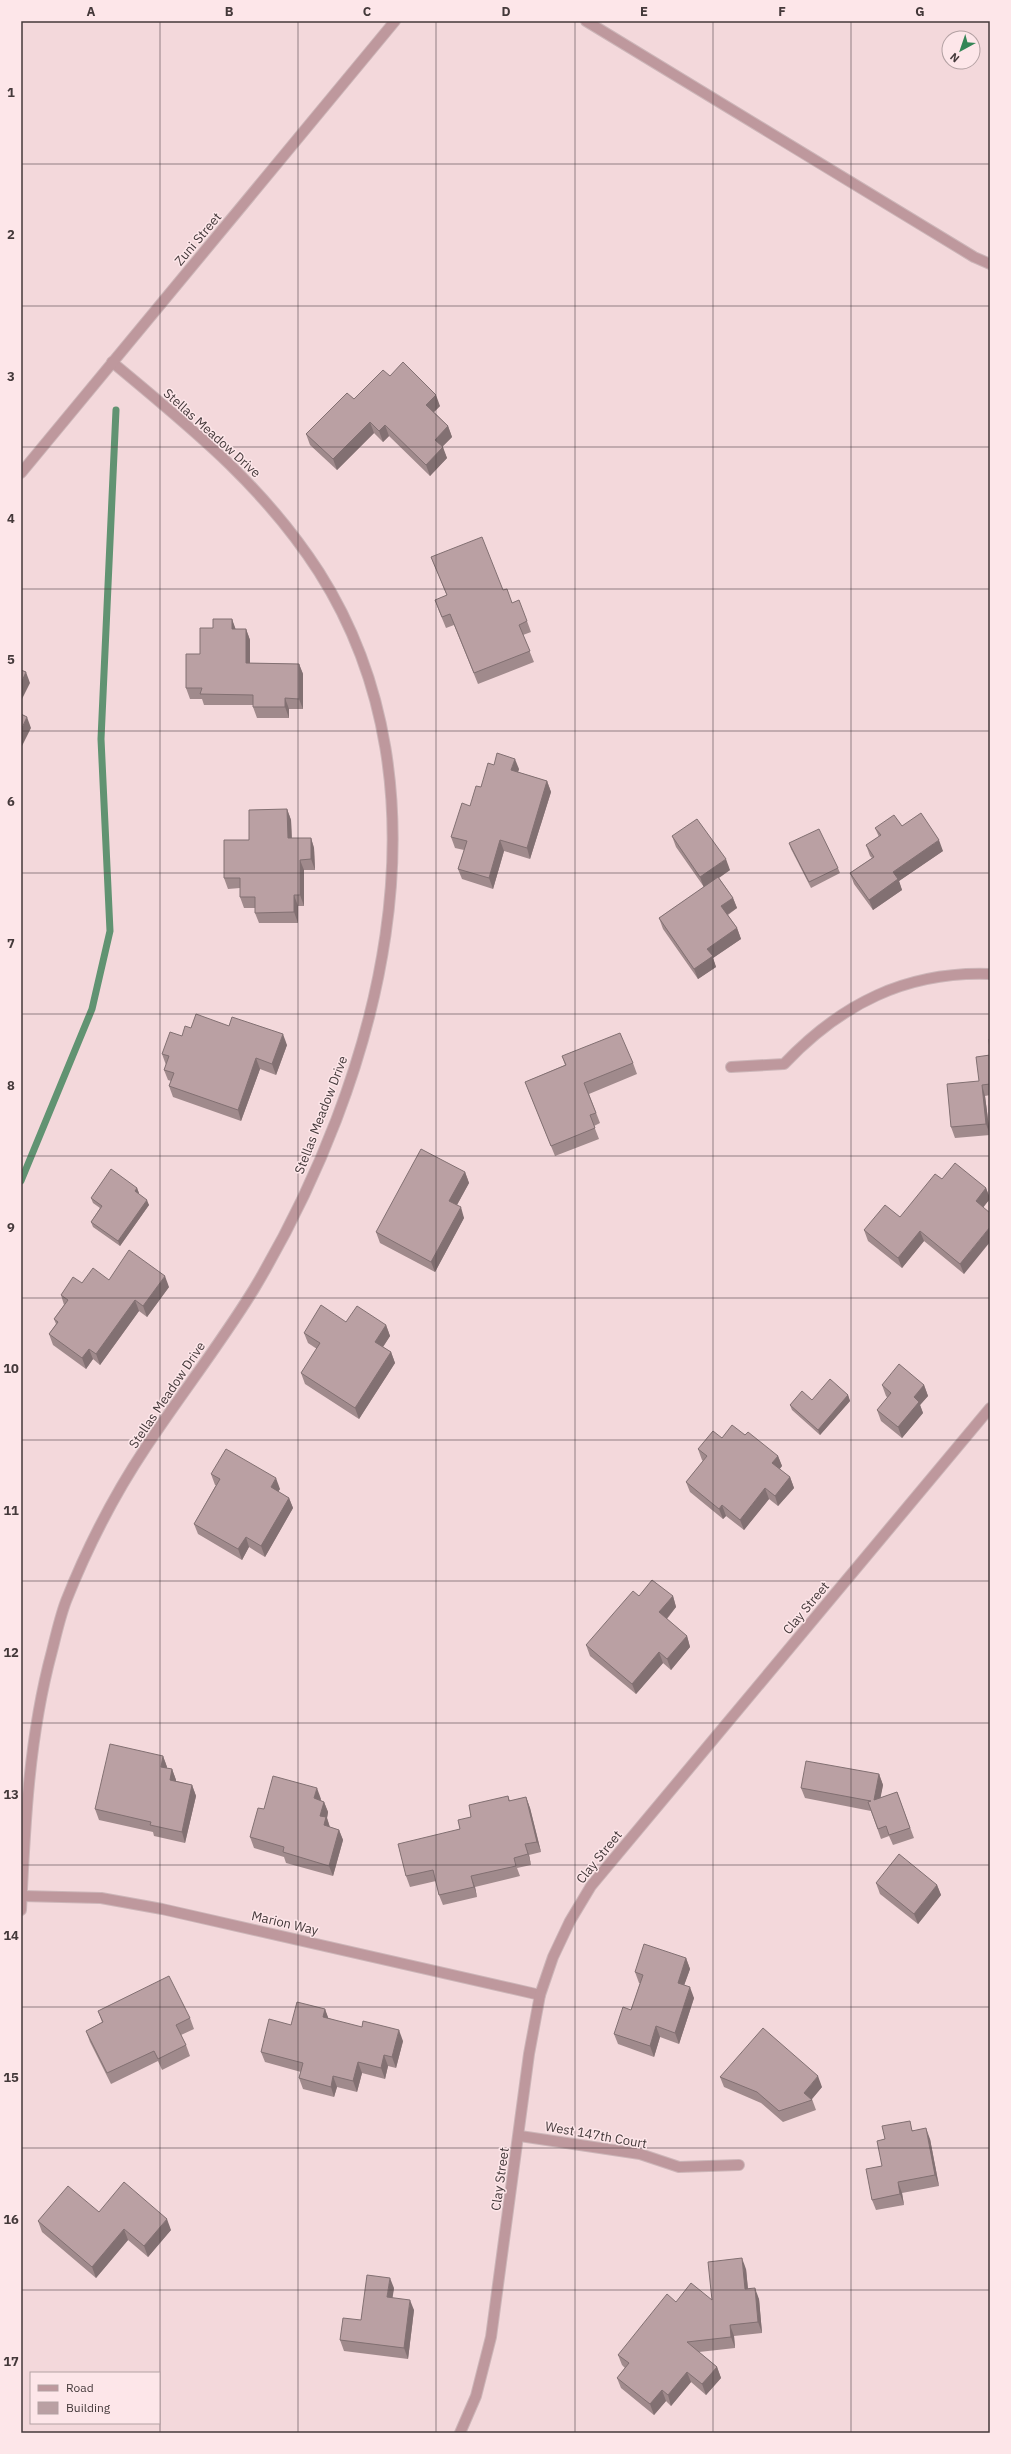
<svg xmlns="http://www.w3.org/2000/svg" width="1011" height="2454" viewBox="0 0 1011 2454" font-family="'IBM Plex Sans',sans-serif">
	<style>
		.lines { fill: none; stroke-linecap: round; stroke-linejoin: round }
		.stream { stroke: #619372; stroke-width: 7 }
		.service-casing { stroke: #ccb5b8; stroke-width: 12 }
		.minor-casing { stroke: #ccb5b8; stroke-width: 12 }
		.tertiary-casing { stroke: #ccb5b8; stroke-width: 12 }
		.service { stroke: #be989d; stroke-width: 10 }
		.minor { stroke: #be989d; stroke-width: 10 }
		.tertiary { stroke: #be989d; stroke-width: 10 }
		.wall { fill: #a08a8c }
		.shaded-wall { fill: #827072 }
		.building { fill: #baa0a3; stroke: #827072 }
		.grid { fill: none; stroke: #44393a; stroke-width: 1; stroke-opacity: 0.55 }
		.labels { text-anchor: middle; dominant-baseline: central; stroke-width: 3; stroke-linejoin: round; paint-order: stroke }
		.street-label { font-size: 13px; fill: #44393a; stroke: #fde6e9 }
		.neatline { fill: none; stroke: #44393a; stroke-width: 1.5 }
		.grid-label { font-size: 13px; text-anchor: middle; font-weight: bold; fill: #44393a }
	</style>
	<rect width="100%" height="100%" fill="#f3d8db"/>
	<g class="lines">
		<path class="stream" d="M21,1181L92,1009L110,931L101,739L116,410"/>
		<g class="service-casing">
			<path id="service" d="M586,21L974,257L990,264"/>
		</g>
		<g class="minor-casing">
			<g id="minor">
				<path d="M731,1067L784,1064C841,1004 906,971 990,974"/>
				<path d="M22,1896L101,1898L162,1909L540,1995"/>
				<path d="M21,1910C25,1823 29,1736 52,1651C56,1635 60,1617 66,1601C87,1548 114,1495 146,1447C181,1394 221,1343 254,1289C378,1081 459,792 319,572C263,485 190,427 112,362"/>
				<path d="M520,2136L640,2154L679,2167L739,2165"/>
				<path d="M460,2433L476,2396L491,2337L529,2054L540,1995L553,1957L570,1921L591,1886L990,1408"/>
			</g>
		</g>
		<g class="tertiary-casing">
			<path id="tertiary" d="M21,473L395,21"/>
		</g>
		<use href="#service" class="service"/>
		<use href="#minor" class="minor"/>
		<use href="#tertiary" class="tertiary"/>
	</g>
	<g class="wall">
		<path d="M390,376L440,406L434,412L448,426L452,437L442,447L447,458L430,476L389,436L383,442L374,433L337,470L310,445L306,434L354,399Z"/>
		<path d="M431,557L503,590L512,603L527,621L531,632L523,635L534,662L478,684L454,625L446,628L439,611L435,600L447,596Z"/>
		<path d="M232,619L235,629H246L250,640V663L299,664L303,674V709H289V718H257L253,707V705H204L202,699H190L186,688L200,654L213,628Z"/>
		<path d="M494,765L519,769L518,772L547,781L551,792L530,859L504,851L493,889L462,879L458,869L464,850L455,848L451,837L470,806L481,787Z"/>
		<path d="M287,809L291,820L292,838H311L314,848L315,870H304V906H298V923H259L255,913V908H244L240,897V888L228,889L224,878L249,840Z"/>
		<path d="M902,826L943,851L899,881L902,890L873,910L854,884L850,873L872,858L870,856L866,845L879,837L875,828Z"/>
		<path d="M672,836L730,870L719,878L733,898L737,908L728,915L737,928L741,939L713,958L716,967L698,979L663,929L659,918L704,887L676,847Z"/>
		<path d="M789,843L838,868L840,873L811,888L791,849Z"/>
		<path d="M229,1026L287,1045L276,1075L260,1069L241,1121L173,1097L169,1086L171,1081L168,1080L164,1070L166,1065L162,1054L182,1036Z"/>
		<path d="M990,1055V1095L985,1096L990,1135L955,1138L951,1127L979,1081Z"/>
		<path d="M562,1056L633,1063L637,1074L589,1094L600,1123L594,1126L599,1139L555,1156L525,1082L565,1065Z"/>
		<path d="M465,1172L469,1183L457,1205L464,1218L435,1272L380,1243L376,1232Z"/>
		<path d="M942,1179L986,1188L990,1198L983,1208L964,1274L924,1241L902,1268L868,1241L864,1230L900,1217Z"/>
		<path d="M137,1188L139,1194L149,1205L120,1246L93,1227L91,1222L100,1208L93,1203L91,1198Z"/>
		<path d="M109,1280L169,1287L147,1317L139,1311L100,1365L93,1359L86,1369L53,1345L49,1334L56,1324L54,1319L64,1305L61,1295L82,1283Z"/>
		<path d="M346,1322L386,1325L390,1336L383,1347L391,1352L395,1363L359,1419L305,1384L301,1373L317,1349L308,1343L304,1333Z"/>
		<path d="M882,1385H924L928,1396L920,1405L923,1413L902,1438L881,1421L877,1410L888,1398L886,1396Z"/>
		<path d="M848,1395L850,1401L820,1435L792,1410L790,1405L812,1400Z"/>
		<path d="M745,1435L778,1456L782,1466L779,1469L790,1477L794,1488L778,1506L769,1499L744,1530L726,1516L723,1519L690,1492L686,1482L703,1461L702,1460L698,1449L722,1438Z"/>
		<path d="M211,1474L280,1489L278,1492L289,1498L293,1508L265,1557L249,1547L242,1560L198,1534L194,1524L216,1485H215Z"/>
		<path d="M639,1596H673L676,1607L667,1619L687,1636L690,1647L671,1670L663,1663L636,1694L590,1656L586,1645Z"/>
		<path d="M163,1756L167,1767L166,1768L172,1769L176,1780V1781L192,1785L196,1796L185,1843L154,1836L153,1832L99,1820L95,1809Z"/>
		<path d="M879,1774L883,1785L880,1798L897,1792L914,1838L893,1845L889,1836L881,1839L871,1811L805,1798L801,1788Z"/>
		<path d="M508,1796L510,1801L526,1797L530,1808L541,1852L529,1855L531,1865L517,1868L520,1876L475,1887L477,1897L443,1905L439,1895L436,1881L410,1887L406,1876L460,1829L471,1817Z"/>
		<path d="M321,1799L320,1800L324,1802L328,1812L327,1818L330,1827L339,1830L343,1840L333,1876L286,1863L284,1857L254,1848L250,1837L264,1809Z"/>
		<path d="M876,1883L937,1885L941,1895L918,1924L880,1894Z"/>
		<path d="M686,1958L690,1969L684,1985L694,1998L679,2044L660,2037L654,2057L618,2044L614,2034L631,2010L640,1983H639L635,1972Z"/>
		<path d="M325,2009L328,2018L403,2041L396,2068L388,2066L385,2079L362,2073L357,2092L337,2087L334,2097L303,2089L299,2078L301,2072L265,2062L261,2052L291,2025Z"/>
		<path d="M98,2011L190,2018L194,2029L181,2035L186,2045L190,2056L162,2070L158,2061L111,2084L90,2042L86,2031L102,2022Z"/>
		<path d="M720,2077L822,2087L812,2099L816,2110L783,2122L761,2103L724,2087Z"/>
		<path d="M913,2130L930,2139L939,2186L902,2193L904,2205L876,2210L872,2200L882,2166L885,2139Z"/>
		<path d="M99,2212L171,2230L148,2257L128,2240L96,2278L42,2232L38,2221Z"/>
		<path d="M746,2269L748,2289L759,2299L762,2333L734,2336L735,2348L699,2352L717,2367L721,2378L706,2395L691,2382L671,2406L666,2401L654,2415L621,2388L617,2378L625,2368L622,2365L618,2355L676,2302L712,2300Z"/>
		<path d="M394,2288L392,2298L414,2310L408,2359L344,2351L340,2340L361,2320Z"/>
	</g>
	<g class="shaded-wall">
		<path d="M436,395L440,406L430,416L426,405Z"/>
		<path d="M370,422L374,433L337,470L333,459Z"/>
		<path d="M385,425L389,436L383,442L379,431Z"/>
		<path d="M448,426L452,437L439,450L435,440Z"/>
		<path d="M443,447L447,458L430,476L426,465Z"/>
		<path d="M232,619L236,630L232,629Z"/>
		<path d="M246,629L250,640V674L246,663Z"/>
		<path d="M299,664L303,674V709L299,699Z"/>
		<path d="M26,672L30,683L21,701V683Z"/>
		<path d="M285,698L289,709V718L285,707Z"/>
		<path d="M27,717L31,728L21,748V730Z"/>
		<path d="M515,759L519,769L515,781L511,770Z"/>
		<path d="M547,781L551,792L530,859L527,848Z"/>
		<path d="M287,809L291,820L292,849L288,838Z"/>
		<path d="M311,838L314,848L315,870L311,859Z"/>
		<path d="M500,840L504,851L493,889L489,878Z"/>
		<path d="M939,840L943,851L899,881L902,890L873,910L869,900L893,872Z"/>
		<path d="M726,859L730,870L704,888L700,877Z"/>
		<path d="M300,860L304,870V906L300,895Z"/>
		<path d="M294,895L298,906V923L294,912Z"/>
		<path d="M733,898L737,908L725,916L721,906Z"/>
		<path d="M737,928L741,939L713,958L716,967L698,979L694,969L707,949Z"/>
		<path d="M283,1034L287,1045L276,1075L272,1064Z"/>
		<path d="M256,1058L260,1069L241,1121L238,1110Z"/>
		<path d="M982,1085L985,1096L990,1135L986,1124Z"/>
		<path d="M465,1172L469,1183L453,1212L449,1201Z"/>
		<path d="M137,1188L139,1193L137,1196L135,1191Z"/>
		<path d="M986,1188L990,1199L979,1212L976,1201Z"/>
		<path d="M147,1200L149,1205L120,1246L118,1241Z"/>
		<path d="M461,1207L464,1218L435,1272L431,1262Z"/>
		<path d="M990,1227V1242L964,1274L960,1264Z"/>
		<path d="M920,1231L924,1241L902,1268L898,1258Z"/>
		<path d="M165,1276L169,1287L147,1317L143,1306Z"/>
		<path d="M135,1300L139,1311L100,1365L96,1354Z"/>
		<path d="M386,1325L390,1336L379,1353L375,1342Z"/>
		<path d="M89,1349L93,1359L86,1369L82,1358Z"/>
		<path d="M391,1352L395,1363L359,1419L355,1408Z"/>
		<path d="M924,1385L928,1396L920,1405L923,1413L902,1438L898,1427L914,1397Z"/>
		<path d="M848,1395L850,1401L820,1435L818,1430Z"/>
		<path d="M778,1456L782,1466L776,1474L772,1463Z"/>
		<path d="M790,1477L794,1488L778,1506L775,1496Z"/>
		<path d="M276,1478L280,1489L274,1498L271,1487Z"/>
		<path d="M765,1488L769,1499L744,1530L740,1520Z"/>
		<path d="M289,1498L293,1508L265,1557L261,1546Z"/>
		<path d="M722,1505L726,1516L723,1519L719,1509Z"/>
		<path d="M246,1537L249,1547L242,1560L238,1549Z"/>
		<path d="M673,1596L676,1607L663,1623L659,1612Z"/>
		<path d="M687,1636L690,1647L671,1670L667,1659Z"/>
		<path d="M659,1652L663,1663L636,1694L632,1684Z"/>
		<path d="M163,1756L167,1767L164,1777L161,1767Z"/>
		<path d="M172,1769L176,1780L174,1791L170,1780Z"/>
		<path d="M879,1774L883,1785L878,1811L874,1800Z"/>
		<path d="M192,1785L196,1796L185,1843L182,1832Z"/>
		<path d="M317,1788L321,1799L318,1809L314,1798Z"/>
		<path d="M526,1797L530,1808L541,1852L537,1842Z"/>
		<path d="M324,1802L328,1812L327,1818L330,1828L328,1836L320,1816Z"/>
		<path d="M339,1830L343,1840L333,1876L329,1866Z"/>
		<path d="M525,1844L529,1855L531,1865L528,1854Z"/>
		<path d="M471,1876L475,1887L477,1897L474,1887Z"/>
		<path d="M937,1885L941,1895L918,1924L914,1914Z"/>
		<path d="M686,1958L690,1969L681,1994L678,1983Z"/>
		<path d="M690,1987L694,1998L679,2044L675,2033Z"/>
		<path d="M325,2009L329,2020L323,2017Z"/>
		<path d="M656,2026L660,2037L654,2057L650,2046Z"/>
		<path d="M399,2030L403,2041L396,2068L392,2057Z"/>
		<path d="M384,2055L388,2066L385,2079L381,2068Z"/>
		<path d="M358,2062L362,2073L357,2092L353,2081Z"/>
		<path d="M333,2076L337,2087L334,2097L331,2087Z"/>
		<path d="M818,2076L822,2087L811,2100L804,2093Z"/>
		<path d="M926,2128L930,2139L939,2186L935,2175Z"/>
		<path d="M898,2182L902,2193L904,2205L900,2194Z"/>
		<path d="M167,2219L171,2230L148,2257L144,2246Z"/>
		<path d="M124,2229L128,2240L96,2278L92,2267Z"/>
		<path d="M742,2258L746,2269L749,2300L745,2289Z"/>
		<path d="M390,2278L394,2288L391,2308L387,2297Z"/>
		<path d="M755,2288L759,2299L762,2333L758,2322Z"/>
		<path d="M410,2300L414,2310L408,2359L404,2348Z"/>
		<path d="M730,2325L734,2336L735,2348L731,2337Z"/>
		<path d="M717,2367L721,2378L706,2395L702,2384Z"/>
		<path d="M687,2372L691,2382L671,2406L668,2395Z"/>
		<path d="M662,2390L666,2401L654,2415L650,2404Z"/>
	</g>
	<g class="building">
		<path d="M403,362L436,395L426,405L448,426L435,440L443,447L426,465L385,425L379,431L370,422L333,459L306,434L347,393L354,399L383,370L390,376Z"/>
		<path d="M482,537L503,590L507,589L512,603L519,600L527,621L519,625L530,651L474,673L450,614L442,617L435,600L447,595L431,557Z"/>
		<path d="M213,619H232V629H246V663L299,664V699L285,698V707H253V695L200,694L202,688H186V654H200V628H213Z"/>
		<path d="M21,670L26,672L21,683Z"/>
		<path d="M21,714L27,717L21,730Z"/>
		<path d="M497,753L515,759L511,770L547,781L527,848L500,840L489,878L458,869L467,841L451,837L462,803L470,806L476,786L481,787L488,763L494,765Z"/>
		<path d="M287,809L288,838H311V859L300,860V895H294V912L255,913V897H240V878H224V840H249V810Z"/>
		<path d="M921,813L939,840L893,872L898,879L869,900L850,873L874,857L866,845L881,835L875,828L894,815L902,826Z"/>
		<path d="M697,819L726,859L700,877L672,836Z"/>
		<path d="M819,829L838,868L809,882L789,843Z"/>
		<path d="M718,877L733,898L721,906L737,928L707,949L713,956L694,969L659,918Z"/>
		<path d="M196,1014L229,1026L232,1017L283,1034L272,1064L256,1058L238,1110L169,1086L174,1073L164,1070L169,1056L162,1054L170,1032L182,1036L185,1026L191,1028Z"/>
		<path d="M620,1033L633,1063L584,1083L596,1113L590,1115L595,1128L551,1146L525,1082L566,1065L562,1056Z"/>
		<path d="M989,1039H990V1052Z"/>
		<path d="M990,1055V1084L982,1085L986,1124L951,1127L947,1084L979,1081L976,1057Z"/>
		<path d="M421,1149L465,1172L449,1201L461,1207L431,1262L376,1232Z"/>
		<path d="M955,1163L986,1188L976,1201L990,1213V1227L960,1264L920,1231L898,1258L864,1230L885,1205L900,1217L935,1174L942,1179Z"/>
		<path d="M111,1169L137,1188L135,1191L147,1200L118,1241L91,1222L102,1206L91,1198Z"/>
		<path d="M129,1250L165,1276L143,1306L135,1300L96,1354L89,1349L82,1358L49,1334L58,1322L54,1319L68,1300L61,1295L73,1277L82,1283L93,1268L109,1280Z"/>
		<path d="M321,1305L346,1322L357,1306L386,1325L375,1342L391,1352L355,1408L301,1373L320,1343L304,1333Z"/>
		<path d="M899,1364L924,1385L914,1397L919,1402L898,1427L877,1410L891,1393L882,1385Z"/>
		<path d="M830,1379L848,1395L818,1430L790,1405L802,1391L812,1400Z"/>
		<path d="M732,1425L745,1435L748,1432L778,1456L772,1463L790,1477L775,1496L765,1488L740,1520L722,1505L719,1509L686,1482L707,1456L698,1449L713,1431L722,1438Z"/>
		<path d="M226,1449L276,1478L271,1487L289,1498L261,1546L246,1537L238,1549L194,1524L220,1479L211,1474Z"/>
		<path d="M652,1580L673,1596L659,1612L687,1636L667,1659L659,1652L632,1684L586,1645L633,1591L639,1596Z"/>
		<path d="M110,1744L163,1756L161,1767L172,1769L170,1780L192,1785L182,1832L150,1825L151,1822L95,1809Z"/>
		<path d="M806,1761L879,1774L874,1800L897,1792L910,1828L889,1835L886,1826L878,1829L868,1802L871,1801L801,1788Z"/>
		<path d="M273,1776L317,1788L314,1798L324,1802L320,1816L326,1817L324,1825L339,1830L329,1866L283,1852L284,1847L250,1837L258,1808L264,1809Z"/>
		<path d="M508,1796L509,1801L526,1797L537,1842L525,1844L528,1854L514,1858L516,1866L471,1876L474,1887L439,1895L433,1870L406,1876L398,1844L460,1829L458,1820L471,1817L469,1805Z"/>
		<path d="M899,1854L937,1885L914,1914L876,1883Z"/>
		<path d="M644,1944L686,1958L678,1983L690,1987L675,2033L656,2026L650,2046L614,2034L623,2007L631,2010L643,1975L635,1972Z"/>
		<path d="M169,1976L190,2018L176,2025L186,2045L158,2059L154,2051L107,2073L86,2031L103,2022L98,2011Z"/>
		<path d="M297,2002L325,2009L323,2017L362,2027L363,2021L399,2030L392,2057L384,2055L381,2068L358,2062L353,2081L333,2076L331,2087L299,2078L303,2063L261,2052L269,2019L291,2025Z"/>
		<path d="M763,2028L818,2076L804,2093L812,2100L779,2111L757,2092L720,2077Z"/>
		<path d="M910,2121L912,2131L926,2128L935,2175L898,2182L900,2194L872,2200L866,2169L882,2166L877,2141L885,2139L882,2126Z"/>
		<path d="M124,2182L167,2219L144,2246L124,2229L92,2267L38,2221L68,2186L99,2212Z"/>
		<path d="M742,2258L745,2289L755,2288L758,2322L730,2325L731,2337L687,2342L717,2367L702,2384L687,2372L668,2395L662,2390L650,2404L617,2378L629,2363L618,2355L667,2294L676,2302L691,2283L712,2300L708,2262Z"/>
		<path d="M367,2275L390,2278L387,2297L410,2300L404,2348L340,2340L343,2318L361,2320Z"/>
	</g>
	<path class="grid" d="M160,21V2433M298,21V2433M436,21V2433M575,21V2433M713,21V2433M851,21V2433M21,164H990M21,306H990M21,447H990M21,589H990M21,731H990M21,873H990M21,1014H990M21,1156H990M21,1298H990M21,1440H990M21,1581H990M21,1723H990M21,1865H990M21,2007H990M21,2148H990M21,2290H990"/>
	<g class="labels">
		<g class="street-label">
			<text transform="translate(198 239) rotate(-50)">Zuni Street</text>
			<text transform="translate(212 433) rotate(42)">Stellas Meadow Drive</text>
			<text transform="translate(321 1115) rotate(-69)">Stellas Meadow Drive</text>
			<text transform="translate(167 1395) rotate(-56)">Stellas Meadow Drive</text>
			<text transform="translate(806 1608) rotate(-50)">Clay Street</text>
			<text transform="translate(599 1857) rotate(-51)">Clay Street</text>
			<text transform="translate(285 1923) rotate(13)">Marion Way</text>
			<text transform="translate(596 2135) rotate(10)">West 147th Court</text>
			<text transform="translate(500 2179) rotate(-82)">Clay Street</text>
		</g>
	</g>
	<rect width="1011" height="2454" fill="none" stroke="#fde6e9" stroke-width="44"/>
	<rect x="30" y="2372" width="130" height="52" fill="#fde6e9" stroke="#b3a1a3"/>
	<rect x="38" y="2385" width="20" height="6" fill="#be989d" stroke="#b3a1a3"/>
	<text x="66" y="2392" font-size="12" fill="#44393a">Road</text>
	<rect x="38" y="2402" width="20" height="12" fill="#baa0a3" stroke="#b3a1a3"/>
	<text x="66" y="2412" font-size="12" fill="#44393a">Building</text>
	<g transform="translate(961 50) rotate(220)"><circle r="19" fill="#fde6e9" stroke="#b3a1a3"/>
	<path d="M0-3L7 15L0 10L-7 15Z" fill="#348556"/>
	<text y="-6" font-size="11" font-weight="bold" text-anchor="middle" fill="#44393a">N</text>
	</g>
	<rect x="22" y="22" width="967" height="2410" class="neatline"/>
	<g class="grid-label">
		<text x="91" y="16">A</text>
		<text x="229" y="16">B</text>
		<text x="367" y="16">C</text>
		<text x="506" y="16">D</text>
		<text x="644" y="16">E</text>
		<text x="782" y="16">F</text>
		<text x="920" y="16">G</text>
		<text x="11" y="97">1</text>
		<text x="11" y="239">2</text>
		<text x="11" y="381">3</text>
		<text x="11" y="523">4</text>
		<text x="11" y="664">5</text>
		<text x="11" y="806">6</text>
		<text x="11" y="948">7</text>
		<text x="11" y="1090">8</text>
		<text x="11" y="1232">9</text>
		<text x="11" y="1373">10</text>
		<text x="11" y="1515">11</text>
		<text x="11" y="1657">12</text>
		<text x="11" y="1799">13</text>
		<text x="11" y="1940">14</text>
		<text x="11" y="2082">15</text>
		<text x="11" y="2224">16</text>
		<text x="11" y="2366">17</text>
	</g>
</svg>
